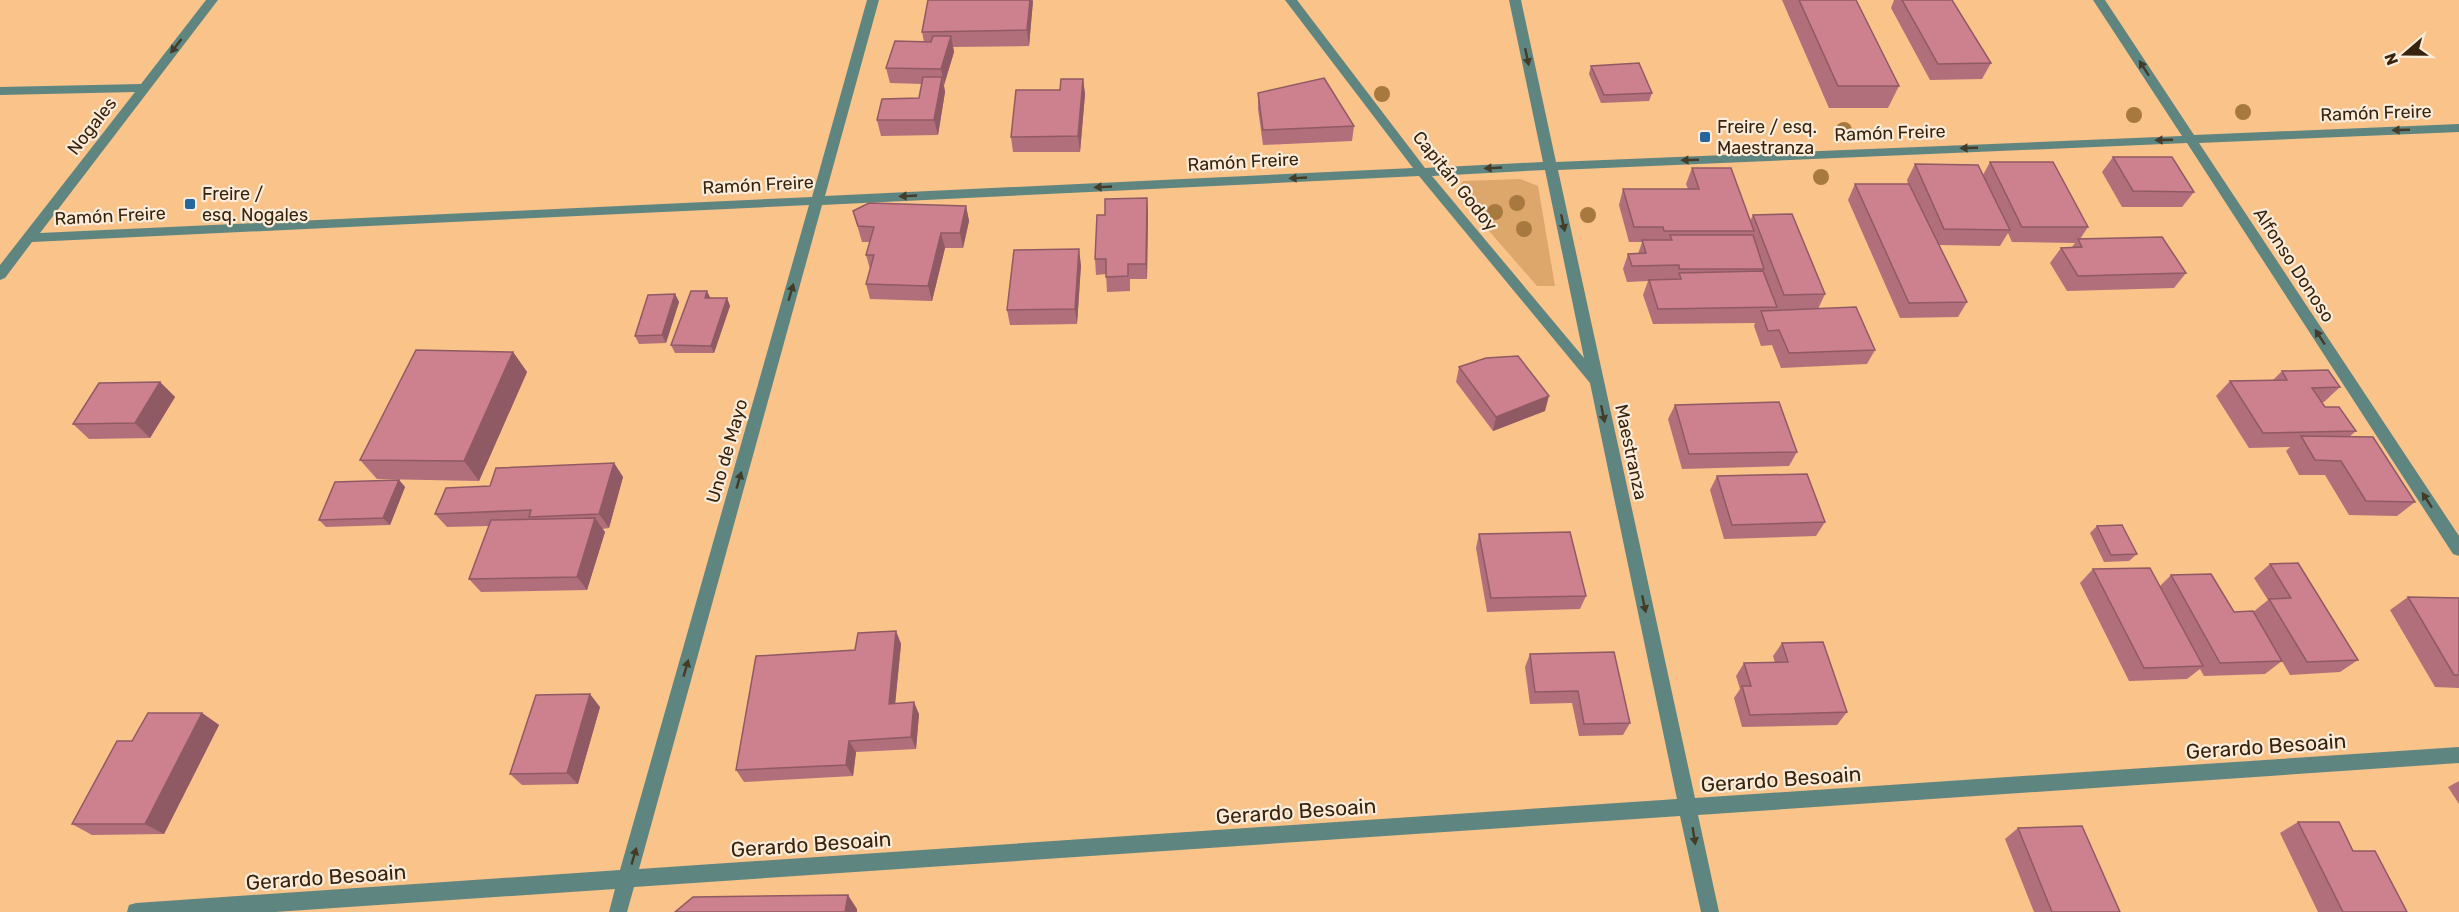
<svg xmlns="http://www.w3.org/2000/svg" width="2459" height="912" viewBox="0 0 2459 912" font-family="Rubik,sans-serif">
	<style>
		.green { fill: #dda66b }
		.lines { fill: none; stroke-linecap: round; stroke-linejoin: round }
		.minor { fill: #5f8580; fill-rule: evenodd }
		.tree { fill: #a8793f }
		.wall { fill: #b06f7b }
		.shaded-wall { fill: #905a64 }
		.building { fill: #cd818f; stroke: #905a64; stroke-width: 1.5 }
		.oneway { fill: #423c29 }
		.poi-dot { fill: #24659b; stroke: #fdecdb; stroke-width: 2 }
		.labels { text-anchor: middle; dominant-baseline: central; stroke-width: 4.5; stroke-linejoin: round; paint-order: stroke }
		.street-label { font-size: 18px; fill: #38240c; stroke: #fdecdb }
		.poi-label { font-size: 18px; fill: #38240c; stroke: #fdecdb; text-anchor: start }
		.near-street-label { font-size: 21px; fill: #38240c; stroke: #fdecdb }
	</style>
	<rect width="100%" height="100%" fill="#f9c38a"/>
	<path class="green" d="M1520,179L1538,186L1555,286H1537L1455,192L1463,181Z"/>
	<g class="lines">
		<path class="minor" d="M206,0H218L40,233L812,197L867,0H879L825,196L1413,168L1285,0H1297L1425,168L1543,162L1509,0H1521L1556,162L2182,136L2093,0H2105L2194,135L2459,124V132L2199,143L2459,536V556L2453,554L2187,143L1558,170L1695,798L2459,747V763L1698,815L1719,912H1701L1680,816L634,887L627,912H609L615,889L275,912H127L129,905L136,903L620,870L809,205L32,242L5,278L0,280V265L135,92L0,95V87L141,84ZM1545,170L1584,358L1432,176ZM1419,176L1590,383L1677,799L639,869L822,205Z"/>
	</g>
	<g class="tree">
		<circle cx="1382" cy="94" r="8"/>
		<circle cx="2243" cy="112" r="8"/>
		<circle cx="2134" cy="115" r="8"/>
		<circle cx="1844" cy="130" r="8"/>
		<circle cx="1821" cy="177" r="8"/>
		<circle cx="1517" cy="203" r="8"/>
		<circle cx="1495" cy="212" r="8"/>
		<circle cx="1588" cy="215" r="8"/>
		<circle cx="1524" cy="229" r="8"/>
	</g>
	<g class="wall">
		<path d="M928,0H1033L1029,46L953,47L954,52L944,85L945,92L938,135L881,136L877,120L919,98L922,84L890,83L886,68L924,42L922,32Z"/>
		<path d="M1782,0H1856L1899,86L1888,108H1829Z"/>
		<path d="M1894,0H1952L1991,63L1982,79L1930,80L1891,8Z"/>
		<path d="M1591,66L1652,93L1649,101L1601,103L1589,74Z"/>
		<path d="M1083,79L1085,94L1080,152H1013L1011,137L1060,90Z"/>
		<path d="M1258,93L1354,126L1352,141L1263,145L1258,109Z"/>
		<path d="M2113,157L2194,192L2182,207H2122L2102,172Z"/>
		<path d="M1990,162L2088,227L2080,239L2186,273L2174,288L2067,291L2050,263L2061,248L2072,247L2075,243L2012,242L2008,233L2000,246L1939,245L1967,302L1958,317L1900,318L1848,200L1855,184H1908L1907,180L1915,164L1983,175Z"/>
		<path d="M1692,168L1750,221L1753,215L1825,294L1818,309L1875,350L1867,364L1781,368L1772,345L1761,346L1754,326L1755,323L1653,324L1643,295L1648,281L1627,282L1623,269L1628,254H1638L1642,242H1629L1619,205L1623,189H1688L1686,184Z"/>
		<path d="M1147,198L1148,213L1147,279H1130V291L1107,292L1106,274L1096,275L1095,259L1105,215Z"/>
		<path d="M966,206L969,221L963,248H945L932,301L870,299L866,284L870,269L866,255L870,242H862L853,211Z"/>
		<path d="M1081,265L1077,324L1010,325L1007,310Z"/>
		<path d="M675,294L679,302L666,343L639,344L635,336Z"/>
		<path d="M710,298H727L730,306L714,353H675L671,345Z"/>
		<path d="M513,352L527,372L479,481L377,479L360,460Z"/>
		<path d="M1459,367L1545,411L1493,431L1456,382Z"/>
		<path d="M2282,371L2340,387L2324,402H2321L2325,407L2356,431L2349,437L2415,502L2397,516L2349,515L2325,475H2299L2286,451L2290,447L2249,448L2216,396L2230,381L2273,380Z"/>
		<path d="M160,382L175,397L150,438L89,439L73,424Z"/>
		<path d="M1675,405L1797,452L1789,466L1682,469L1668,419Z"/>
		<path d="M614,463L623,477L609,528L602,529L605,532L587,590L481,592L469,579L489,526L447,527L435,514L490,486Z"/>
		<path d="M1717,476L1825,522L1816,536L1724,539L1710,490Z"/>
		<path d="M399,480L405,487L390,525L326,527L319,520Z"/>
		<path d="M2097,526L2137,554L2129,561L2104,562L2090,533Z"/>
		<path d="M1479,534L1586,596L1580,609L1487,612L1476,548Z"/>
		<path d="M2270,564L2358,660L2340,672L2290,675L2270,640L2282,661L2265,674L2204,676L2200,669L2187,679L2129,681L2080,583L2093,569L2160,586L2171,575L2234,612H2253L2268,600L2254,578Z"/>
		<path d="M2408,597L2459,598V688L2435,687L2390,610Z"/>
		<path d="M896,631L901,644L895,703L919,714L916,749L856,752L853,776L744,782L736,770L855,650Z"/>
		<path d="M1782,643L1847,712L1837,725L1742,727L1734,698L1740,689L1736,676L1744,663H1775L1773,656Z"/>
		<path d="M1530,654L1630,723L1623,735L1579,736L1572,703L1530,704L1525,667Z"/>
		<path d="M600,707L578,784L522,785L510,774Z"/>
		<path d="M202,713L219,725L164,834L92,835L72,824L132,741Z"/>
		<path d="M2459,781V804L2448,787Z"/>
		<path d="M2298,822L2353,851L2407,912H2318L2280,833Z"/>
		<path d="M2018,828L2120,912H2034L2005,839Z"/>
	</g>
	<g class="shaded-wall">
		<path d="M1030,0L1033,1L1029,46L1027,30Z"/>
		<path d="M951,36L954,52L944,85L941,69Z"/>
		<path d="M942,77L945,92L938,135L934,120Z"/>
		<path d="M1083,79L1085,94L1080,152L1078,136Z"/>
		<path d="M1147,198L1148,213L1147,279L1146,264Z"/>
		<path d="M966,206L969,221L963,248L960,233Z"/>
		<path d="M941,233L945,248L932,301L928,286Z"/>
		<path d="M1079,249L1081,265L1077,324L1075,309Z"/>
		<path d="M707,291L711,299L705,298Z"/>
		<path d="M675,294L679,302L666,343L662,335Z"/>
		<path d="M727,298L730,306L714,353L711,346Z"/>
		<path d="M513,352L527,372L479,481L464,461Z"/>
		<path d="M160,382L175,397L150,438L135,423Z"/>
		<path d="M1549,396L1545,411L1493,431L1496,417Z"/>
		<path d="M614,463L623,477L609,528L599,514Z"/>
		<path d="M399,480L405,487L390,525L383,518Z"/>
		<path d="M595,518L605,532L587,590L577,577Z"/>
		<path d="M896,631L901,644L894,716L889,704Z"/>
		<path d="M590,694L600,707L578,784L567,773Z"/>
		<path d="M914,702L919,714L916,749L911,737Z"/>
		<path d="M202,713L219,725L164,834L145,824Z"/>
		<path d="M849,741L856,752L853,776L846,765Z"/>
		<path d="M848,895L857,909V912H845Z"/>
	</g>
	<g class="building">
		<path d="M928,0H1030L1027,30L922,32Z"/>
		<path d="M1799,0H1856L1899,86H1838Z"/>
		<path d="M1902,0H1952L1991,63L1938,64Z"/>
		<path d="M933,36H951L941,69L886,68L895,41L931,42Z"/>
		<path d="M1639,63L1652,93L1604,95L1591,66Z"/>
		<path d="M923,77H942L934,120H877L882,99L919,98Z"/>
		<path d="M1324,78L1354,126L1263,130L1258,93Z"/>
		<path d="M1061,79H1083L1078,136L1011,137L1016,90H1060Z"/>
		<path d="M2113,157H2172L2194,192L2133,191Z"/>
		<path d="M1990,162H2053L2088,227H2022Z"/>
		<path d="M1915,164L1978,165L2010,230L1944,229Z"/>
		<path d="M1692,168H1731L1754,231H1664L1663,227H1634L1623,189H1699Z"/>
		<path d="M1855,184H1909L1967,302L1909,303Z"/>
		<path d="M1147,198L1146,264H1128V276L1106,277V259H1095L1097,215H1105V199Z"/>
		<path d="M869,203L966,206L960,233H941L928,286L866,284L874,255H866L874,227L858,226L853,211Z"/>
		<path d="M1792,214L1825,294L1784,295L1753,215Z"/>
		<path d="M1670,235H1753L1764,269H1679V265L1632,266L1628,254L1646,253L1642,240H1672Z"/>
		<path d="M2162,237L2186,273L2078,276L2061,248L2082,247L2078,239Z"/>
		<path d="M1079,249L1075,309L1007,310L1014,250Z"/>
		<path d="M1763,271L1777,307L1658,309L1649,280L1681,279L1679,273Z"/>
		<path d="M691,291H707L705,298H727L711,346L671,345Z"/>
		<path d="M675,294L662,335L635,336L648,295Z"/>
		<path d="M1856,307L1875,350L1789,353L1779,330L1768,331L1761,311Z"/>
		<path d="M416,350L513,352L464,461L360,460Z"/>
		<path d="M1518,356L1549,396L1496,417L1459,367L1486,358Z"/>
		<path d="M2328,370L2340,387L2312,388L2325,407H2339L2356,431L2263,433L2230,381L2287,380L2282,371Z"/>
		<path d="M160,382L135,423L73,424L99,383Z"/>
		<path d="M1779,402L1797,452L1689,454L1675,405Z"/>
		<path d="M2301,436L2373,437L2415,502L2366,501L2341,461L2315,460Z"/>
		<path d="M614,463L599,514L529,517L531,510L435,514L446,488L490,486L496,468Z"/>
		<path d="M1807,474L1825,522L1732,525L1717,476Z"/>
		<path d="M399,480L383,518L319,520L335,482Z"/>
		<path d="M595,518L577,577L469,579L491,520Z"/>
		<path d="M2122,525L2137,554L2111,555L2097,526Z"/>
		<path d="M1570,532L1586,596L1491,598L1479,534Z"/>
		<path d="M2298,563L2358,660L2307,662L2269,599L2291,598L2270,564Z"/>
		<path d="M2150,568L2203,666L2144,668L2093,569Z"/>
		<path d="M2211,574L2234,612L2253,611L2282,661L2220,663L2171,575Z"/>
		<path d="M2408,597L2459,598V675H2454Z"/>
		<path d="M896,631L889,704L914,702L911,737L849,741L846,765L736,770L756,656L855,650L858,633Z"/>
		<path d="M1823,642L1847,712L1750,715L1742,686H1751L1744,663L1788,662L1782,643Z"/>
		<path d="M1614,652L1630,723L1584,724L1578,691L1535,692L1530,654Z"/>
		<path d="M590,694L567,773L510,774L536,695Z"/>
		<path d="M148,713H202L145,824H72L117,741H132Z"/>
		<path d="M2298,822H2339L2353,851H2375L2407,912H2343Z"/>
		<path d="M2082,826L2120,912H2052L2018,828Z"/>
		<path d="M848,895L845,912H675L693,897Z"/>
	</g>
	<defs><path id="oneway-solid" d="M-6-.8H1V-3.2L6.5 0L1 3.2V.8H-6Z" transform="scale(1.5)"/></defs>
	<g class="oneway">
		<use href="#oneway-solid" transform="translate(176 46) rotate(128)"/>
		<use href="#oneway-solid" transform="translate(1527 57) rotate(78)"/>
		<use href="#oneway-solid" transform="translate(2144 68) rotate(-123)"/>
		<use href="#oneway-solid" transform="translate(2401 130) rotate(178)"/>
		<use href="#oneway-solid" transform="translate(2164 140) rotate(178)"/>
		<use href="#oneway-solid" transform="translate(1969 148) rotate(178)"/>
		<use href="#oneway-solid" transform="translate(1690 160) rotate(178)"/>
		<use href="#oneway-solid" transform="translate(1493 168) rotate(177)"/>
		<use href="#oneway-solid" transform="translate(1298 178) rotate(177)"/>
		<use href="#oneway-solid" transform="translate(1103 187) rotate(177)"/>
		<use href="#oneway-solid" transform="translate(908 196) rotate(177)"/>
		<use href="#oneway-solid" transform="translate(1563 223) rotate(78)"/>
		<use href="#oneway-solid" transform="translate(791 292) rotate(-74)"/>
		<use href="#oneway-solid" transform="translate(2320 337) rotate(-123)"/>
		<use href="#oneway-solid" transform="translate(1603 414) rotate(78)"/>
		<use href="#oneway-solid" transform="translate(739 480) rotate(-74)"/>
		<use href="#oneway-solid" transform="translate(2427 500) rotate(-123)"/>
		<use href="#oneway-solid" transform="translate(1644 604) rotate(78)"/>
		<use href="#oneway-solid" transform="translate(686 668) rotate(-74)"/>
		<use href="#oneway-solid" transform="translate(1694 836) rotate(81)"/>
		<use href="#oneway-solid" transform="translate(634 856) rotate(-74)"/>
	</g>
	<g class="poi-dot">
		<rect x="1699" y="131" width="12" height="12" rx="3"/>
		<rect x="184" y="198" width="12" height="12" rx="3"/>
	</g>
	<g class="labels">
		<g class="street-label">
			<text transform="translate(2376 113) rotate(-2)">Ramón Freire</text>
			<text transform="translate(92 126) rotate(-52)">Nogales</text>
			<text transform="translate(1890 133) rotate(-2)">Ramón Freire</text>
			<text transform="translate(1243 162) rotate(-3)">Ramón Freire</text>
			<text transform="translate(1455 181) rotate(51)">Capitán Godoy</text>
			<text transform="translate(758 185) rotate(-3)">Ramón Freire</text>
			<text transform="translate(110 216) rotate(-3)">Ramón Freire</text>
			<text transform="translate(2294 265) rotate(57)">Alfonso Donoso</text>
			<text transform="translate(727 451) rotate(-74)">Uno de Mayo</text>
			<text transform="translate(1631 452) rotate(78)">Maestranza</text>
		</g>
		<g class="poi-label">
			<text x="1717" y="127">Freire / esq.<tspan x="1717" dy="21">Maestranza</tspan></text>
			<text x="202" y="194">Freire /<tspan x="202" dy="21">esq. Nogales</tspan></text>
		</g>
		<g class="near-street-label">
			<text transform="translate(2266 746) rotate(-4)">Gerardo Besoain</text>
			<text transform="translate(1781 779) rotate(-4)">Gerardo Besoain</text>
			<text transform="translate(1296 811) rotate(-4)">Gerardo Besoain</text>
			<text transform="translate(811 844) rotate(-4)">Gerardo Besoain</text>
			<text transform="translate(326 877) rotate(-4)">Gerardo Besoain</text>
		</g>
	</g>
	<g transform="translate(2405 54) rotate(250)" stroke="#fdecdb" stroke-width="4.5" paint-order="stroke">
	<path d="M0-4.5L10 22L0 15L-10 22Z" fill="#38240c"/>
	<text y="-9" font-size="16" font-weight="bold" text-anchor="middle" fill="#38240c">N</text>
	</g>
</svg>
